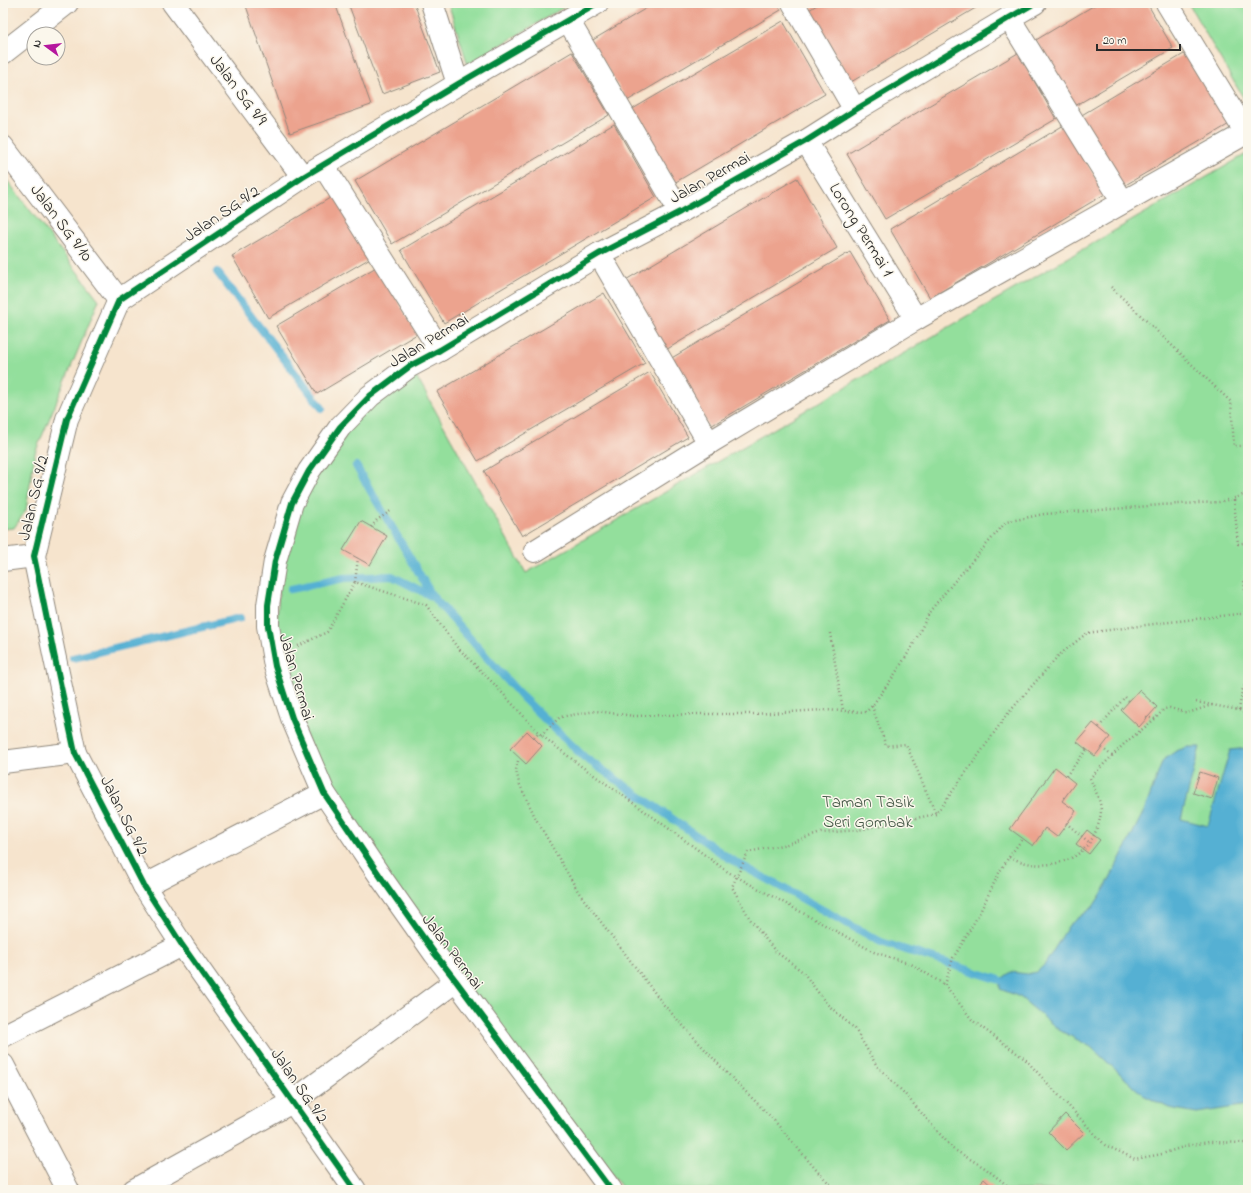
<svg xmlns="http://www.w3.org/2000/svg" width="1251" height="1193" viewBox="0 0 1251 1193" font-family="'Indie Flower',sans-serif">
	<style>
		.green { fill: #93df9c; stroke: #5f8564 }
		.water { fill: #55b0d3; stroke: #406e7f }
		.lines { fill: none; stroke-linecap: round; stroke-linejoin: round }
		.stream { stroke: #55b0d3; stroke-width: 8 }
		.building { fill: #eca38e }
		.minor-casing { stroke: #90887c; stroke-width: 24 }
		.path { stroke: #90887c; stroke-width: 2.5; stroke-dasharray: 1 3; stroke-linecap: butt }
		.minor { stroke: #fff; stroke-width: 22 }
		.cycleway-casing { stroke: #fbf7ec; stroke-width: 8 }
		.cycleway { stroke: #00873e; stroke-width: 6 }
		.labels { text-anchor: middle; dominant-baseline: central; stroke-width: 3; stroke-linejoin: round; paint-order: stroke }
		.street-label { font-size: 17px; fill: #2b2b2b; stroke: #fbf7ec }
		.park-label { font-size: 17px; fill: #455847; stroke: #fbf7ec }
	</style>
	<rect width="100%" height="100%" fill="#fbf7ec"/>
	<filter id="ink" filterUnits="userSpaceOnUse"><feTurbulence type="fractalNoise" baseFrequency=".025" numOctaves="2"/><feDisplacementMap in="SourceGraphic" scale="8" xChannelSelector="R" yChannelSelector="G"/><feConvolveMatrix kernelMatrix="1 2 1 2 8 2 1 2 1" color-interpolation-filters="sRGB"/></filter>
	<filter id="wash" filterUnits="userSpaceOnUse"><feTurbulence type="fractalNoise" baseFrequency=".012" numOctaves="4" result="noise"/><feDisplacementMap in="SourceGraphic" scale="16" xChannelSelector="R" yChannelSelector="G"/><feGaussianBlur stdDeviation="0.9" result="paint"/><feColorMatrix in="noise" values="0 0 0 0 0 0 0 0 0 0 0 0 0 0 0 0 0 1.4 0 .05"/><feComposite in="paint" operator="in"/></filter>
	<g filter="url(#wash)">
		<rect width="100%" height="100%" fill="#f6e4cd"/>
		<g class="green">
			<path d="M448,3H571L468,65Z"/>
			<path d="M1189,3H1248V106L1188,3Z"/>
			<path d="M1248,153V1190H624L437,954L328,788L275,663L281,550L302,484L346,422L411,367L526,573Z"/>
			<path d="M3,175L99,300L35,453L26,510L14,528L3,529Z"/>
		</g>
		<path class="water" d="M1188,747H1200L1181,819L1208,826L1230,750L1248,748V1105L1197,1113L1169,1108L1143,1095L1091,1047L1059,1030L1020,997L1000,989V980L1011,972L1027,974L1037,972L1045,964L1069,925L1093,907L1105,888L1145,809L1163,760L1176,751Z"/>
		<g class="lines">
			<g class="stream">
				<path d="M217,272L322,408"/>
				<path d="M356,466L433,597L523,698L584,757L730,859L881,942L1000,980"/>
				<path d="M291,589L344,578L392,576L433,597"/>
				<path d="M73,658L240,618"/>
			</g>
		</g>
		<g id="blocks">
			<g class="building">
				<path d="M245,3H335L371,105L290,133Z"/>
				<path d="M348,3H414L440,72L382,94Z"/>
				<path d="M655,3H777L781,10L627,101L591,41Z"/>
				<path d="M820,3H984L851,82L809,10Z"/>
				<path d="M1098,3H1147L1173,48L1075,106L1036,40Z"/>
				<path d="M783,21L825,94L674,183L631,110Z"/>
				<path d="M1189,51L1231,123L1122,187L1080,116Z"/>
				<path d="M572,52L609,115L392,244L355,181Z"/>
				<path d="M1018,53L1056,119L885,219L847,154Z"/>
				<path d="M614,124L656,197L444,323L401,250Z"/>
				<path d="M1064,125L1105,194L930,298L890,229Z"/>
				<path d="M797,178L837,248L664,351L624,281Z"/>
				<path d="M335,195L372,257L268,318L232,256Z"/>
				<path d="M850,252L890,320L709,427L670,359Z"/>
				<path d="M378,266L417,334L317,394L276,326Z"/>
				<path d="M604,293L645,363L478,461L437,392Z"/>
				<path d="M650,372L688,437L522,536L484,471Z"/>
				<path d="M361,521L387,536L370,565L343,550Z"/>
				<path d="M1139,690L1157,707L1139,727L1121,710Z"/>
				<path d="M1093,723L1110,737L1095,756L1077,742Z"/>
				<path d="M527,731L542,746L526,764L510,749Z"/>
				<path d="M1055,767L1075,783L1062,801L1076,811L1057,837L1045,828L1033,846L1010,829Z"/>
				<path d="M1200,772L1218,778L1212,799L1193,793Z"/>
				<path d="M1087,830L1100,840L1089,854L1076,844Z"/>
				<path d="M1065,1114L1084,1133L1066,1150L1048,1132Z"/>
				<path d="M984,1179L996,1190H974Z"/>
			</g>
		</g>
	</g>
	<g filter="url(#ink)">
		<use href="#blocks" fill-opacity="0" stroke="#90887c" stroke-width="1"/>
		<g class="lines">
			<g class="minor-casing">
				<g id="minor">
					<path d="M173,3L303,177"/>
					<path d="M432,3L458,84"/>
					<path d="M793,3L855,110"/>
					<path d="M1009,18L1123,202"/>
					<path d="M568,20L680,212"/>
					<path d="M3,53L67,3"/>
					<path d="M806,141L916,319"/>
					<path d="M3,147L119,300"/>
					<path d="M323,165L440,350"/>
					<path d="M599,254L709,443"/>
					<path d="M535,551L709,443L916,319L1246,133L1167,3"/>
					<path d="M3,560L34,556"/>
					<path d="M3,762L75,753"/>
					<path d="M144,886L324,793"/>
					<path d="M3,1036L182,945"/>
					<path d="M3,1065L68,1190"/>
					<path d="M134,1190L292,1102L456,981"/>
					<path d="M355,1190L182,945L144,886L75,753L54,654L34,556L67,419L119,300L303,177L458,84L597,3"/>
					<path d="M611,1190L456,981L435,954L382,879L324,793L292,718L275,666L268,626V605L275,561L292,503L309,471L340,427L370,396L410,366L440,350L599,254L680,212L806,141L855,110L1009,18L1035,3"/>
				</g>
			</g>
			<g class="path">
				<path d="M1111,287L1231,402L1234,446H1248"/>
				<path d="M1234,500L1238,544L1248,542"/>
				<path d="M371,527L377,520L392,510"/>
				<path d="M355,582L358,558"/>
				<path d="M1247,614L1244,579H1248"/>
				<path d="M830,633L843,710"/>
				<path d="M298,646L327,632L355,582L426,605L457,647L494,684L541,735L581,766L653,817L728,872L874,952L911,964L945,985"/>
				<path d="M1196,702L1239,710L1248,715"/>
				<path d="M872,706L886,746L906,744L936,814"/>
				<path d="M1239,710L1242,691L1248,680"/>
				<path d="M1146,717L1155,719L1164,709L1170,708L1188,713L1212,705"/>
				<path d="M1155,719L1124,744L1090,778C1094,789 1100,798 1101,810C1101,819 1097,829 1093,837C1081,859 1057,867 1032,864C1025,863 1016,860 1009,857L1000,871L980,912L960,947L953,958L945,985L973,1021L1025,1059L1105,1145L1135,1159L1162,1154L1186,1146L1209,1142L1248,1143"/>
				<path d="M1099,727L1125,697L1129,701"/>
				<path d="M541,735L560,717L596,711L634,716L699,714H752L824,710L866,712L872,706L893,677L912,647L930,611L953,583L1006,522L1044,514L1127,508L1160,505L1219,502L1235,498L1248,493"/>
				<path d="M534,737L538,733"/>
				<path d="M1102,748L1112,756"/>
				<path d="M518,761L516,770L519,783L536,819L579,893L664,1005L724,1070L772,1118L818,1172L836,1190"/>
				<path d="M1066,776L1087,749"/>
				<path d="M1066,823L1090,843"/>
				<path d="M1009,857L1023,838"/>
				<path d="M1013,1190L985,1168L953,1149L903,1092L877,1066L855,1029L826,1003L803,972L775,951L750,919L732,887L748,852L787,844L821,833L858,830L936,814L983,749L1005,717L1058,656L1087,633L1161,623L1238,614H1248"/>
			</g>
			<use href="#minor" class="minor"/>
			<g class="cycleway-casing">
				<g id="cycleway">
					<path d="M355,1190L182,945L144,886L75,753L54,654L34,556L67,419L119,300L303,177L458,84L597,3"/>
					<path d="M611,1190L456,981L435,954L382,879L324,793L292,718L275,666L268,626V605L275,561L292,503L309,471L340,427L370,396L410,366L440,350L599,254L680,212L806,141L855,110L1009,18L1035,3"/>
				</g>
			</g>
			<use href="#cycleway" class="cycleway"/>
		</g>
	</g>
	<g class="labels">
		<g class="street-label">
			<text transform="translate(238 90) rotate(53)">Jalan SG 9/9</text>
			<text transform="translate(710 178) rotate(-29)">Jalan Permai</text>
			<text transform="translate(222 214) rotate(-34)">Jalan SG 9/2</text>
			<text transform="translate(61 223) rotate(53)">Jalan SG 9/10</text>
			<text transform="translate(861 230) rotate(58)">Lorong Permai 1</text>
			<text transform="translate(429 341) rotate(-31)">Jalan Permai</text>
			<text transform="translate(34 498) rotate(-77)">Jalan SG 9/2</text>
			<text transform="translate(296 677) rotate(74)">Jalan Permai</text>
			<text transform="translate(124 816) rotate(63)">Jalan SG 9/2</text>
			<text transform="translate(452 952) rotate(53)">Jalan Permai</text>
			<text transform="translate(299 1086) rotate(55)">Jalan SG 9/2</text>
		</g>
		<g class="park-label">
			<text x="868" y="802">Taman Tasik<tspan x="868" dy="20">Seri Gombak</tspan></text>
		</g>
	</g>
	<rect width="1251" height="1193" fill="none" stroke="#fbf7ec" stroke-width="16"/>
	<g transform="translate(46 46) rotate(285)"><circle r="19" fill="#fbf7ec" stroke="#a8a59f"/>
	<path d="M0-3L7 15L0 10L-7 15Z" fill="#b5179e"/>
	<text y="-6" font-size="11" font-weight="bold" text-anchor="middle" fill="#2b2b2b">N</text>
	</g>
	<path d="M1097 44v6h83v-6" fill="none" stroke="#2b2b2b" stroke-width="2"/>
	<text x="1103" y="44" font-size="12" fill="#2b2b2b" stroke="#fbf7ec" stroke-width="3" paint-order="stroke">20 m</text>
</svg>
